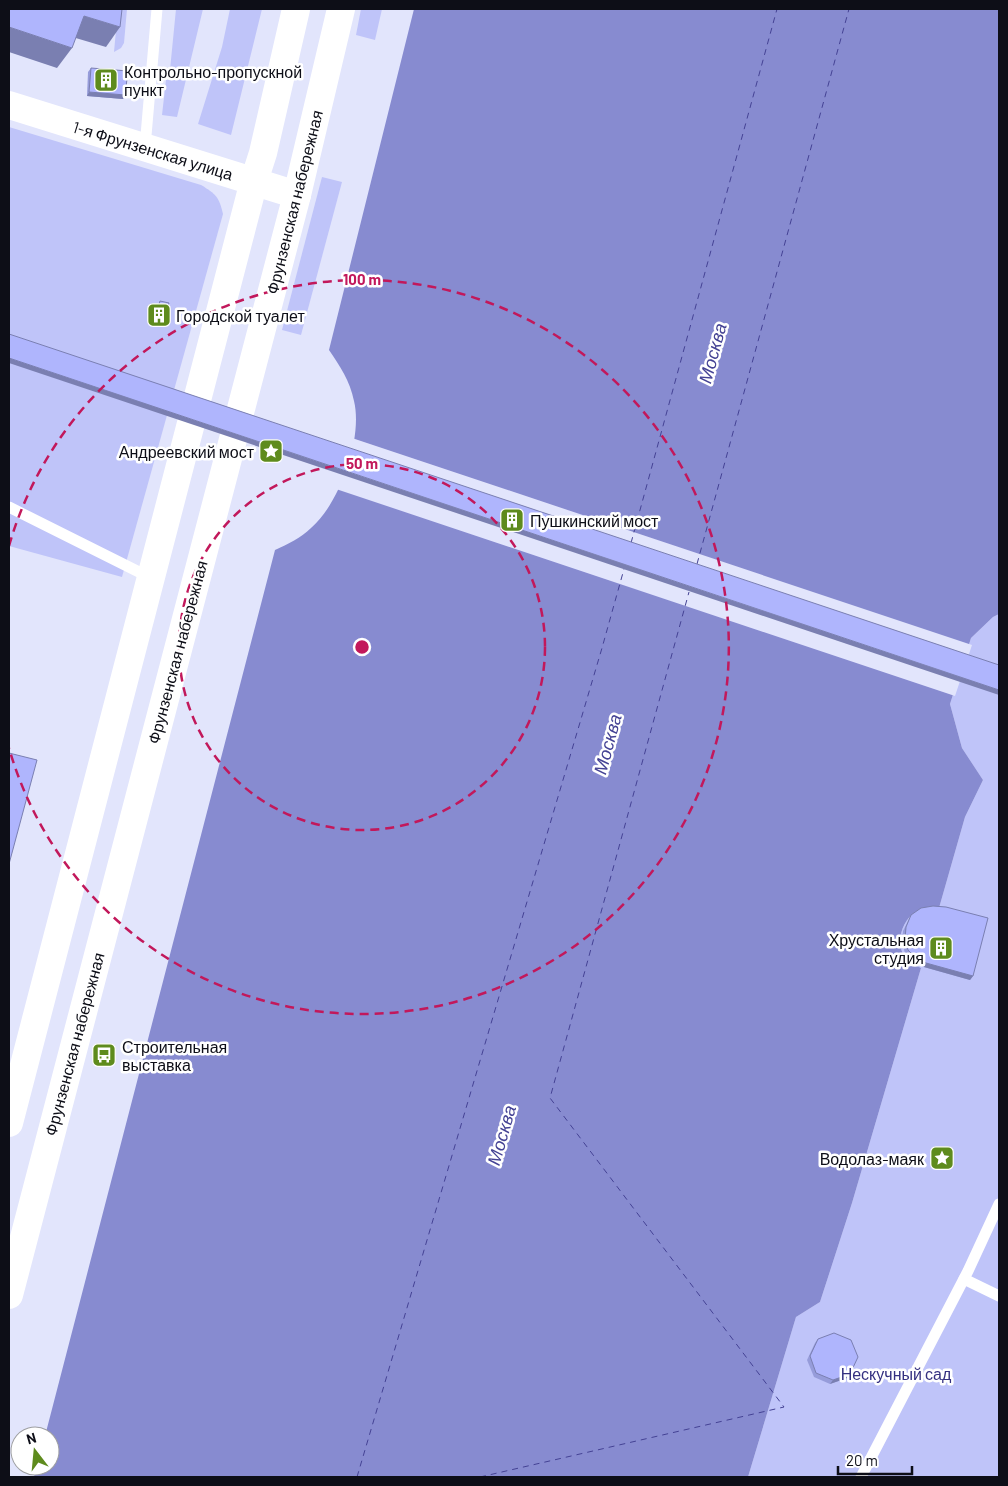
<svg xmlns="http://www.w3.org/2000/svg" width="1008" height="1486" viewBox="0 0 1008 1486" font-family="Barlow,sans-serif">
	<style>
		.green { fill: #bfc4f9 }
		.water { fill: #878bd0 }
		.pier { fill: #e2e5fc }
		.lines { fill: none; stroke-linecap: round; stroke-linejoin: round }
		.ferry { stroke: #444294; stroke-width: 1; stroke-dasharray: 6 5; stroke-linecap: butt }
		.service { stroke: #fff; stroke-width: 11 }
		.tertiary { stroke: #fff; stroke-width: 28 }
		.secondary { stroke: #fff; stroke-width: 28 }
		.wall { fill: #969cda }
		.shaded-wall { fill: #7a7fb1 }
		.building { fill: #afb5fd; stroke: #7a7fb1 }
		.ring { fill: none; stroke: #c2185b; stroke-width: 2.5; stroke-dasharray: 9 6 }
		.labels { text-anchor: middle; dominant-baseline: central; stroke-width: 5; stroke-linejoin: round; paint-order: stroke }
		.poi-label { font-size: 16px; fill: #0d0e17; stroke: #fff; text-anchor: start }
		.street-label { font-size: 16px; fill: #0d0e17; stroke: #fff }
		.park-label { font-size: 16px; fill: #343080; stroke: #fff }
		.water-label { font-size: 18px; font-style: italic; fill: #444294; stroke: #fff }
		.centre { fill: #c2185b; stroke: #fff; stroke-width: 2.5 }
		.ring-label { font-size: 15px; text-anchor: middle; font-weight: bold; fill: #c2185b; stroke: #fff; stroke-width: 5; stroke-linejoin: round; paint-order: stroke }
	</style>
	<rect width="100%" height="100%" fill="#e2e5fc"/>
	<g class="green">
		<path d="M118,9H127L124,43L121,48L114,52Z"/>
		<path d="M176,9H203L177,117L162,115L166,80H169Z"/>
		<path d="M230,9H262L231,135L198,124L222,47Z"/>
		<path d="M361,9H382L375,40L356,35Z"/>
		<path d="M9,127L201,185C216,194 219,197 223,214L122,577L9,546Z"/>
		<path d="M322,177L342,182L301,335L282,330Z"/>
		<path d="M999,614V1477H748L796,1317L820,1302L852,1203L921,968C915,964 906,961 903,954C896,940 903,919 916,912C922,909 932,909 939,908L965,817L983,780L962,748L950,704L971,638L993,617Z"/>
	</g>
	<path class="water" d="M414,9H999V614L993,617L971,638L950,704L962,748L983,780L965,817L939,908C932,909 922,909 916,912C903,919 896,940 903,954C906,960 915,965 921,968L852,1203L820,1302L796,1317L748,1477H34L37,1466H50V1436H45L275,550C288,544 301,538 311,528C340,503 363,438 354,401C350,381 340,366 329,350Z"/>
	<path class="pier" d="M352,438L972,645L955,696L336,489L347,465Z"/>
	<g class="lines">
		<g class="ferry">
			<path d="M631,543L777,9"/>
			<path d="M697,564L849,9"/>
			<path d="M357,1477L602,648L624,569"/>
			<path d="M480,1477L784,1407L550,1098L689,592"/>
		</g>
		<g class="service">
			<path d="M145,147L157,9"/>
			<path d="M9,507L151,578"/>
			<path d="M964,1279L999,1296"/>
			<path d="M861,1477L968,1271L999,1204"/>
		</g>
		<path class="tertiary" d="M9,105L297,195"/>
		<g class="secondary">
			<path d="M9,1123L254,181L263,153L296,9"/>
			<path d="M9,1295L297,195L341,9"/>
		</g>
	</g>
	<g class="wall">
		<path d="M91,68L125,95L123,99L87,96L88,72Z"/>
		<path d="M160,301L161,326L152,324L158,305Z"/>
		<path d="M911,915L973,976L970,980L924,967L913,962L905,953L902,943L903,931Z"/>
		<path d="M818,1339L850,1374L847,1378L830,1384L814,1377L807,1360L815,1343Z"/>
	</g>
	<g class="shaded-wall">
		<path d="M84,16L120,27L106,47L69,36Z"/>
		<path d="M9,27L72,48L57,68L9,52Z"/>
		<path d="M89,92L125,95L123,99L87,96Z"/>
		<path d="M155,320L163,322L161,326L152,324Z"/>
		<path d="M9,358L999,690V695L9,363Z"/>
		<path d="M926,963L973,976L970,980L924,967Z"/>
		<path d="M850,1374L847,1378L830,1384L833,1380Z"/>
	</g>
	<g class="building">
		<path d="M9,9H122L120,27L84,16L72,48L9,27Z"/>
		<path d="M91,68L128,71L125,95L89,92Z"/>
		<path d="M160,301L169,303L163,322L155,320Z"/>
		<path d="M9,334L999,665V690L9,358Z"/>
		<path d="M9,753L37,760L9,864Z"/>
		<path d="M933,906L946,907L988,918L973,976L926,963L916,958L908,950L905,939L906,927L911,915L921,908Z"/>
		<path d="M834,1333L851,1340L858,1357L850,1374L833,1380L816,1373L810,1356L818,1339Z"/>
	</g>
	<g class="ring">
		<circle cx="362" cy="647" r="183"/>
		<path d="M9 546A367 367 0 1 1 9 748"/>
	</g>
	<defs>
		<g id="building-square" transform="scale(1.25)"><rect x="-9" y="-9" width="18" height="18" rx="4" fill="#5e8b1d" stroke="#fff"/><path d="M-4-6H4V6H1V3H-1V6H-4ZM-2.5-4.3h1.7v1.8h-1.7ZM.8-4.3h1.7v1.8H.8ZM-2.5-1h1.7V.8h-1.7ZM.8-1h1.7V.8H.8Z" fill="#fff"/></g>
		<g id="sight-square" transform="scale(1.25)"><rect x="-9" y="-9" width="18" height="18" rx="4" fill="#5e8b1d" stroke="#fff"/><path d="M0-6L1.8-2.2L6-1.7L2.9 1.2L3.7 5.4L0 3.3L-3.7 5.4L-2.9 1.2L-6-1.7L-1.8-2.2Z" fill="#fff"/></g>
		<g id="bus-square" transform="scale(1.25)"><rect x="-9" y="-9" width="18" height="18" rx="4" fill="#5e8b1d" stroke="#fff"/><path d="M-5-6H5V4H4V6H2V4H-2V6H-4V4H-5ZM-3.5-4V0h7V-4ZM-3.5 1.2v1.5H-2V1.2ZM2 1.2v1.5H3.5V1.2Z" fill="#fff"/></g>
	</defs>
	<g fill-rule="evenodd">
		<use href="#building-square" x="106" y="80"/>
		<use href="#building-square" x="159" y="315"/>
		<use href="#sight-square" x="271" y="451"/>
		<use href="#building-square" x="512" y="520"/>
		<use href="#building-square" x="941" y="948"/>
		<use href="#bus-square" x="104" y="1055"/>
		<use href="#sight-square" x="942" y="1158"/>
	</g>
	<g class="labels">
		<g class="poi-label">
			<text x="124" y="71">Контрольно-пропускной<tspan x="124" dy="18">пункт</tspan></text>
			<text x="176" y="315">Городской туалет</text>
			<text x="254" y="451" text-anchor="end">Андреевский мост</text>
			<text x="530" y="520">Пушкинский мост</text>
			<text x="924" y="939" text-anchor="end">Хрустальная<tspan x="924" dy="18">студия</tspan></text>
			<text x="122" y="1046">Строительная<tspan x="122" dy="18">выставка</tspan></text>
			<text x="924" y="1158" text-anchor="end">Водолаз-маяк</text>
		</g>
		<g class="street-label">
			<text transform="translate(153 150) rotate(17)">1-я Фрунзенская улица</text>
			<text transform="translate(294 202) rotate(-76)">Фрунзенская набережная</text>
			<text transform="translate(177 652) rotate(-75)">Фрунзенская набережная</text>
			<text transform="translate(74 1044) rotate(-75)">Фрунзенская набережная</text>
		</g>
		<g class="park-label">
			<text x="896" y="1373">Нескучный сад</text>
		</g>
		<g class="water-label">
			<text transform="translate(712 353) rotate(-75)">Москва</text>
			<text transform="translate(607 744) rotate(-75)">Москва</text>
			<text transform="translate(501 1135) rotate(-74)">Москва</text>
		</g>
	</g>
	<circle cx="362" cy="647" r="8" class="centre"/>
	<g class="ring-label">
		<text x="362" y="285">100 m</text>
		<text x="362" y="469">50 m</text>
	</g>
	<rect width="1008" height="1486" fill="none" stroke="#0d0e17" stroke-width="20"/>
	<g transform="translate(35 1451) rotate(344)"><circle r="24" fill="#ffffff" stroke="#9e9fa2"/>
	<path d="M0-4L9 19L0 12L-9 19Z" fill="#5e8b1d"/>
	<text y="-8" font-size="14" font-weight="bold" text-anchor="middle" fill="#0d0e17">N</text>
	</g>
	<path d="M838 1466v8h74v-8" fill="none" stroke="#0d0e17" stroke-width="2.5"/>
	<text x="846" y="1466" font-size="15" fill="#0d0e17" stroke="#ffffff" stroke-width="4" paint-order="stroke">20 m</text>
</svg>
